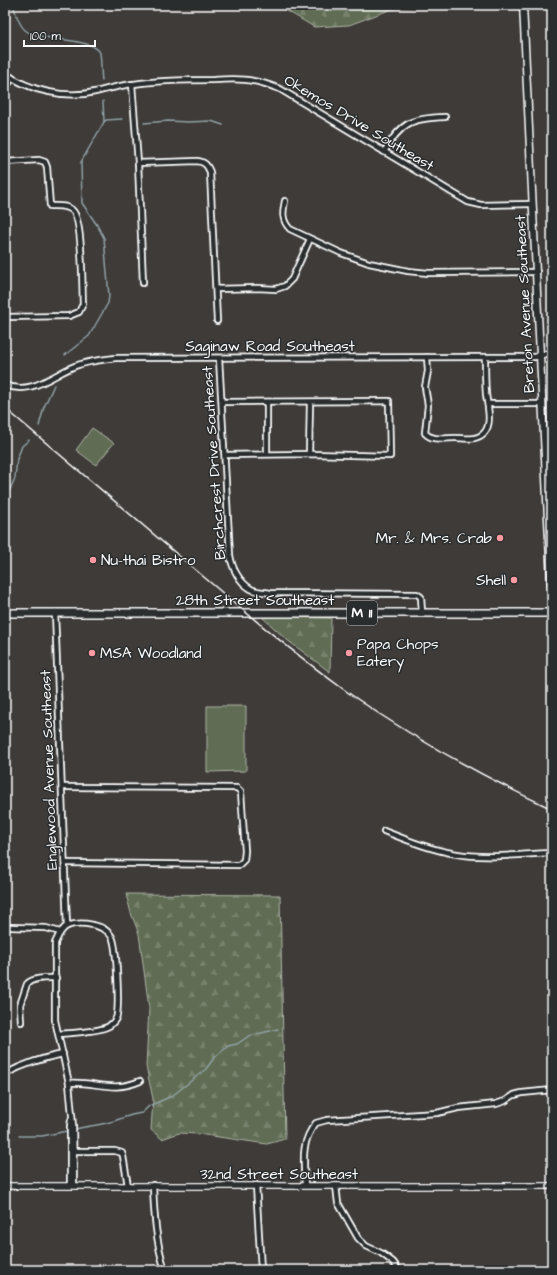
<svg xmlns="http://www.w3.org/2000/svg" width="557" height="1275" viewBox="0 0 557 1275" font-family="'Architects Daughter',sans-serif">
	<style>
		.forest { fill: url(#forest-firs); stroke: #b0b6a9 }
		.pitch { fill: #606c53; stroke: #b0b6a9 }
		.lines { fill: none; stroke-linecap: round; stroke-linejoin: round }
		.stream { stroke: #92a3a7; stroke-width: 1.5 }
		.minor-casing { stroke: #fff; stroke-width: 8 }
		.tertiary-casing { stroke: #fff; stroke-width: 8 }
		.secondary-casing { stroke: #fff; stroke-width: 9 }
		.primary-casing { stroke: #fff; stroke-width: 10 }
		.minor { stroke: #2a2d2e; stroke-width: 4.5 }
		.tertiary { stroke: #2a2d2e; stroke-width: 5.5 }
		.secondary { stroke: #2a2d2e; stroke-width: 6 }
		.primary { stroke: #2a2d2e; stroke-width: 7 }
		.rail { stroke: #fff; stroke-width: 1.5 }
		.poi-dot { fill: #ff9aa2; stroke: #2a2d2e; stroke-width: 1.5 }
		.labels { text-anchor: middle; dominant-baseline: central; stroke-width: 3; stroke-linejoin: round; paint-order: stroke }
		.shield { fill: #2a2d2e; stroke: #bfc0c0; stroke-width: 1 }
		.shield-label { font-size: 14px; font-weight: bold; fill: #fff }
		.street-label { font-size: 15px; fill: #fff; stroke: #2a2d2e }
		.poi-label { font-size: 15px; fill: #fff; stroke: #2a2d2e; text-anchor: start }
	</style>
	<defs>
		<pattern id="forest-firs" width="22" height="20" patternUnits="userSpaceOnUse"><rect width="22" height="20" fill="#606c53"/><path d="M5 1l3.5 6h-7zM16 11l3.5 6h-7z" fill="#78826d"/></pattern>
	</defs>
	<rect width="100%" height="100%" fill="#3e3b39"/>
	<filter id="ink" filterUnits="userSpaceOnUse"><feTurbulence type="fractalNoise" baseFrequency=".025" numOctaves="2"/><feDisplacementMap in="SourceGraphic" scale="8" xChannelSelector="R" yChannelSelector="G"/><feConvolveMatrix kernelMatrix="1 2 1 2 8 2 1 2 1" color-interpolation-filters="sRGB"/></filter>
	<g filter="url(#ink)">
		<g class="forest">
			<path d="M289,5H426L392,9L349,25L314,27L284,9Z"/>
			<path d="M262,617L331,618L330,672L287,640Z"/>
			<path d="M126,894L280,895L285,1139L267,1144L198,1134L179,1133L162,1139L151,1130L153,1099L146,1066L149,1008L139,934L131,913Z"/>
		</g>
		<g class="pitch">
			<path d="M92,428L114,443L96,465L76,450Z"/>
			<path d="M207,706H246V771L207,772Z"/>
		</g>
		<g class="lines">
			<g class="stream">
				<path d="M13,5C16,13 18,24 25,30C39,42 94,37 100,53C101,57 101,74 102,81"/>
				<path d="M104,122L106,120L122,119"/>
				<path d="M144,123L168,121L188,122L211,121L223,125"/>
				<path d="M65,355L89,336L108,303L109,296L104,238L97,225L82,203L81,162L104,122L103,101"/>
				<path d="M39,426L44,407L54,385"/>
				<path d="M5,501L15,478L17,459L22,446L29,440"/>
				<path d="M76,1129C89,1126 101,1125 114,1121C123,1118 132,1114 142,1113L149,1106L172,1096L206,1069L214,1058L228,1046L237,1044L249,1036L278,1029"/>
				<path d="M19,1136H42L67,1131"/>
			</g>
			<g class="minor-casing">
				<g id="minor">
					<path d="M5,73C29,91 66,99 95,92C108,89 121,85 134,84C161,80 187,80 214,80C227,79 241,78 253,81C262,82 271,86 280,89L468,202L481,205L533,204"/>
					<path d="M132,84L138,163L143,283"/>
					<path d="M5,89L12,78"/>
					<path d="M384,152C401,122 412,118 445,117"/>
					<path d="M5,162L39,160L45,162L47,167L50,206C57,206 68,205 73,211C83,221 82,287 83,304L79,312L69,316L5,317"/>
					<path d="M138,163L197,161C205,162 207,165 210,172L217,321"/>
					<path d="M285,201C283,211 281,220 290,229L341,253L369,263L408,271L428,273L537,272"/>
					<path d="M216,289L257,288L276,289L285,286L292,279L310,239"/>
					<path d="M427,357L428,371L425,387L428,405L425,433C432,441 445,438 455,438C465,438 476,441 484,433C493,424 487,404 486,394C485,381 485,369 485,357"/>
					<path d="M219,358L230,555C232,568 239,582 251,589C257,592 264,592 270,593L417,594L421,597L422,613"/>
					<path d="M5,385C31,396 52,375 75,366C88,361 101,360 115,358L485,357H535L552,352"/>
					<path d="M222,402L389,401L390,456L312,454L225,455"/>
					<path d="M488,404H543"/>
					<path d="M267,454V402"/>
					<path d="M309,454L310,402"/>
					<path d="M55,612L67,926"/>
					<path d="M62,787L237,788L241,792L245,851L244,860L239,865L65,863"/>
					<path d="M384,831C407,840 431,850 457,854C488,859 521,854 552,853"/>
					<path d="M10,927L46,928L60,932"/>
					<path d="M21,1022L20,1005L27,984C33,977 47,978 56,978"/>
					<path d="M58,1034C70,1033 100,1032 109,1026C113,1023 117,1018 117,1014C119,1002 117,946 112,937C105,924 80,921 67,926C60,930 58,937 55,943V1020L69,1083L73,1126L74,1186"/>
					<path d="M5,1074C24,1064 42,1058 63,1054"/>
					<path d="M69,1083C95,1081 113,1093 140,1081"/>
					<path d="M73,1151H115L122,1153L123,1156L128,1186"/>
					<path d="M153,1185C154,1214 156,1243 165,1270"/>
					<path d="M256,1185L261,1270"/>
					<path d="M70,1186V1126L71,1120"/>
					<path d="M305,1186C304,1162 300,1142 316,1123L327,1120L437,1113L458,1108L496,1104L505,1101L514,1095L522,1093L552,1090"/>
					<path d="M336,1186L338,1203L358,1238L366,1246L381,1253L393,1262L399,1270"/>
				</g>
			</g>
			<g class="tertiary-casing">
				<path id="tertiary" d="M5,1186H552"/>
			</g>
			<g class="secondary-casing">
				<path id="secondary" d="M523,5C534,204 543,403 552,602"/>
			</g>
			<g class="primary-casing">
				<path id="primary" d="M5,613H552"/>
			</g>
			<use href="#minor" class="minor"/>
			<use href="#tertiary" class="tertiary"/>
			<use href="#secondary" class="secondary"/>
			<use href="#primary" class="primary"/>
			<path class="rail" d="M5,408C65,459 125,510 185,561C239,607 293,653 350,694C414,739 482,776 552,809"/>
		</g>
	</g>
	<g class="poi-dot">
		<circle cx="500" cy="538" r="4"/>
		<circle cx="93" cy="560" r="4"/>
		<circle cx="514" cy="580" r="4"/>
		<circle cx="92" cy="653" r="4"/>
		<circle cx="349" cy="653" r="4"/>
	</g>
	<g class="labels">
		<rect class="shield" x="347" y="601" width="30" height="24" rx="3"/>
		<g class="shield-label">
			<text x="362" y="613">M 11</text>
		</g>
		<g class="street-label">
			<text transform="translate(359 123) rotate(31)">Okemos Drive Southeast</text>
			<text transform="translate(525 304) rotate(-93)">Breton Avenue Southeast</text>
			<text x="270" y="346">Saginaw Road Southeast</text>
			<text transform="translate(214 463) rotate(-94)">Birchcrest Drive Southeast</text>
			<text x="255" y="600">28th Street Southeast</text>
			<text transform="translate(49 770) rotate(-92)">Englewood Avenue Southeast</text>
			<text x="279" y="1174">32nd Street Southeast</text>
		</g>
		<g class="poi-label">
			<text x="492" y="538" text-anchor="end">Mr. &amp; Mrs. Crab</text>
			<text x="101" y="560">Nu-thai Bistro</text>
			<text x="506" y="580" text-anchor="end">Shell</text>
			<text x="357" y="644">Papa Chops<tspan x="357" dy="17">Eatery</tspan></text>
			<text x="100" y="653">MSA Woodland</text>
		</g>
	</g>
	<rect width="557" height="1275" fill="none" stroke="#2a2d2e" stroke-width="20"/>
	<rect x="10" y="10" width="537" height="1255" fill="none" stroke="#fff" stroke-width="1.5" filter="url(#ink)"/>
	<path d="M24 40v6h71v-6" fill="none" stroke="#ffffff" stroke-width="2"/>
	<text x="30" y="40" font-size="12" fill="#ffffff" stroke="#2a2d2e" stroke-width="3" paint-order="stroke">100 m</text>
</svg>
